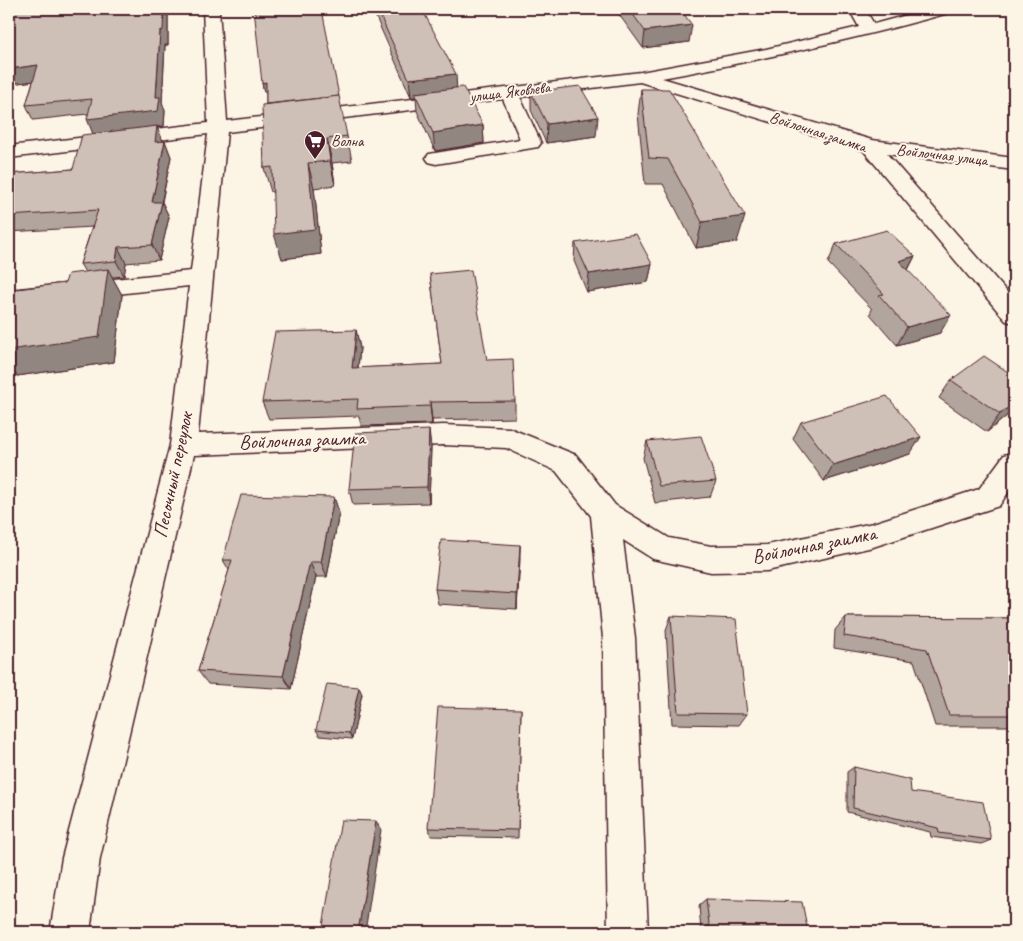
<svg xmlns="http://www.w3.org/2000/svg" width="1023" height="941" viewBox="0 0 1023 941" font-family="Caveat,sans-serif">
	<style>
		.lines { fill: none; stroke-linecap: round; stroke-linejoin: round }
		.minor-casing { stroke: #4a1f2b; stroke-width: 3 }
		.minor { fill: #fcf5e5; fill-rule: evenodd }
		.wall { fill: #b2a59d; stroke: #4a1f2b }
		.shaded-wall { fill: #918680; stroke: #4a1f2b }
		.building { fill: #cfc0b7; stroke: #4a1f2b }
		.labels { text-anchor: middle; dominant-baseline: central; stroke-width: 4; stroke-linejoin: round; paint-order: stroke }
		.far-street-label { font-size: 16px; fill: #4a1f2b; stroke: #fcf5e5 }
		.far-poi-label { font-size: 16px; fill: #4a1f2b; stroke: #fcf5e5; text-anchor: start }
		.street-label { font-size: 20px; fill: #4a1f2b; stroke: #fcf5e5 }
	</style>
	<rect width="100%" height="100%" fill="#fcf5e5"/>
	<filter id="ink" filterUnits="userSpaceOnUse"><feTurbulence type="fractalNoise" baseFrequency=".02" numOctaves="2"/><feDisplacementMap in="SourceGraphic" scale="10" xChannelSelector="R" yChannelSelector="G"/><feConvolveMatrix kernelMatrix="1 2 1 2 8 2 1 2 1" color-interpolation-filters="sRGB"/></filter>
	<g filter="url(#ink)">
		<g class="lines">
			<g class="minor-casing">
				<path id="minor" d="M203,9H219L227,121L641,72L766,49L859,27L849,9H865L874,24L929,9H954L952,12C856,39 760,60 662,78L872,140L1014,158V170L887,154L1014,300V323L1006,321L863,150L640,82L520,97L541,143L538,147L436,164L429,162L426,158L429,154L520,139L503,99L227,132L198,434L443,425L509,428L576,455L615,505L669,538L711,546L767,545L873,523L979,489L1004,455L1014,452V484L999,506L873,547L767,571L711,572L653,559L623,540L635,638L648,932H608L603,638L591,516L556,471L506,448L443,445L194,455L100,858L90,932H50L62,858L170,445L189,286L9,306V290L191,271L208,134L9,158V146L208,123Z"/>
			</g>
			<use href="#minor" class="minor"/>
		</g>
		<g class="wall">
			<path d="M9,9H168V45H165L162,102L165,111L164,126L157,127L163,141H165L171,157L162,202L169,217L159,260L126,263L124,276L112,277L122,295L114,362L17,376L9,371V290L65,283L85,272L80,264L92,227L9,232V174L73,169L93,133L88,114L33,120L26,105L33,81L9,84Z"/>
			<path d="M373,9H422L457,88L483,125L484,143L435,151L417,111L416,97H411L374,13Z"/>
			<path d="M615,9H680L689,42L643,48Z"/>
			<path d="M262,83L347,136L352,161L332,163L335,185L314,188L321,254L282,259L273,192H271L264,168L266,104V92H264Z"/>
			<path d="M641,89L737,242L696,248L663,184H645L638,114Z"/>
			<path d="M531,92L596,136L546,143L531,110Z"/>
			<path d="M575,243L652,264L648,282L587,292L574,261Z"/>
			<path d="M836,244L915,256L908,270L940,333L897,345L870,314L872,309L828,263Z"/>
			<path d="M430,274L515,401V418L432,420V424L361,426L359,416L269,419L262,402L356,330L360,348L358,368L442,364Z"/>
			<path d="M951,380L1014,410L987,432L939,398Z"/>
			<path d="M801,422L910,454L824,481L793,439Z"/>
			<path d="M647,441L716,481L710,497L655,503L643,458Z"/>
			<path d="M431,447L429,503L353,505L349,489Z"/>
			<path d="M334,497L339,513L327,577H316L291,689L208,684L198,671L229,570L223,560Z"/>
			<path d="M520,545L517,609L438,604L435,589Z"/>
			<path d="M671,616L747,714L739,725L672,724L666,630Z"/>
			<path d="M846,617L1014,618V726H935L914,661L834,648L835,630Z"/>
			<path d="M362,694L352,739L320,736L316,730Z"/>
			<path d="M521,709L518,838L431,836L428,828Z"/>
			<path d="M854,767L911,792L991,840L981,844L931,837L930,832L847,812V772Z"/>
			<path d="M706,899L808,932H701L699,905Z"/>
		</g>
		<g class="shaded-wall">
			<path d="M164,9H168V45H165L162,102L165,111L164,126L157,127L163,141L161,157L93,134L87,119L156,97L160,31Z"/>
			<path d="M692,25L689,42L643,48L645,31Z"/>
			<path d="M38,65L45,80L9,84V69Z"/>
			<path d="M456,74L457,92L415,93L416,97H411L409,79Z"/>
			<path d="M266,82L268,92H264L262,83Z"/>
			<path d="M598,117L596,136L546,143L547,124Z"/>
			<path d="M483,125L484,143L435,151L433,133Z"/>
			<path d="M327,139L332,163L335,185L330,161Z"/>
			<path d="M165,141L171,157L158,218L152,202Z"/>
			<path d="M308,163L314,188L321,254L282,259L274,234Z"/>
			<path d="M162,202L169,217L159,260L152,245Z"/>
			<path d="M745,216L737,242L696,248L702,222Z"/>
			<path d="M118,247L126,263L124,276L116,261Z"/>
			<path d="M915,256L905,275L899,261Z"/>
			<path d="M652,264L648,282L587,292L589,274Z"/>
			<path d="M108,269L122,295L114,362L17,376L9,365V350Z"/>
			<path d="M951,315L940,333L897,345L907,327Z"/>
			<path d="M356,330L360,348L356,386L352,368Z"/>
			<path d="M430,402L432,420V424L430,406Z"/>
			<path d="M1014,403V410L987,432L1000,414Z"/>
			<path d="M429,430L431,447L429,503L427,487Z"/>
			<path d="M921,437L910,454L824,481L833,465Z"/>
			<path d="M334,497L339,513L327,577L321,562Z"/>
			<path d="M520,545V560L517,609V594Z"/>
			<path d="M310,562L316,577L291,689L283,676Z"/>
			<path d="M359,687L362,694L352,739L349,733Z"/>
			<path d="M376,821L381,830L365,932H358Z"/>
		</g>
		<g class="building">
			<path d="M9,9H164L163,30L160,31L156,97H160L158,111L87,119L92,99L26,105L38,65L9,69Z"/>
			<path d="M254,9H303L304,12L322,10L339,96L266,104V82L262,83Z"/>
			<path d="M377,9H422L456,74L409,79Z"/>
			<path d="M629,9H680L692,25L645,31Z"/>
			<path d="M580,86L598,117L547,124L531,92Z"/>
			<path d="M463,87L483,125L433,133L415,93Z"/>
			<path d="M641,89H669L745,216L702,222L668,159L649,158Z"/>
			<path d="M339,96L347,136L327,139L330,161L308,163L315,229L274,234L272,167L264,168L262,105Z"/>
			<path d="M157,126L155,142L165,141L152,202H162L152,245L118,247L116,261L80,264L98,210L9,216V174L73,169L82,135Z"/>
			<path d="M887,230L915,256L899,261L951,315L907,327L879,295L884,294L836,244Z"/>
			<path d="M636,234L652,264L589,274L575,243Z"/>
			<path d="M108,269L99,337L9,350V290L65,283L68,274Z"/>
			<path d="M471,270L487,360L513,359L515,401L430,402V406L357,409L358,399L262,402L275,332L356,330L352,368L442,364L430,274Z"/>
			<path d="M984,356L1014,376V403L1000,414L951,380Z"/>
			<path d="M887,396L921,437L833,465L801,422Z"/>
			<path d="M429,430L427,487L349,489L355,433Z"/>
			<path d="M701,436L716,481L659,486L647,441Z"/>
			<path d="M241,495L334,497L321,562H310L283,676L198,671L232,560H223Z"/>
			<path d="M441,540L520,545L517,594L435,589Z"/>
			<path d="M671,616L736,619L747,714L678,713Z"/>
			<path d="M846,617L1014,618V715H949L927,649L844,636Z"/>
			<path d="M327,684L359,687L349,733L316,730Z"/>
			<path d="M438,707L521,709L518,830L428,828Z"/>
			<path d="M854,767L910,780L911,792L983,802L991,840L939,833L938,828L853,808Z"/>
			<path d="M341,820L376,821L358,932H322Z"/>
			<path d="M706,899L802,902L808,932H710Z"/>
		</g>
	</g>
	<defs>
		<g id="supermarket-pin" transform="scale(1.125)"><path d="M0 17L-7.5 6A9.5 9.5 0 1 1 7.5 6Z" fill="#4a1f2b" stroke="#fcf5e5"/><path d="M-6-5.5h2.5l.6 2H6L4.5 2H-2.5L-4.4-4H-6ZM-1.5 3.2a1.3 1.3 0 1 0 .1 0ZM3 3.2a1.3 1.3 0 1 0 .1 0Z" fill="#fff"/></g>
	</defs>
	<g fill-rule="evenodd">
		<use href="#supermarket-pin" x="315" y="141"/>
	</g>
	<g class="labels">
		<g class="far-street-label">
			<text transform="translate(510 92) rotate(-7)">улица Яковлева</text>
			<text transform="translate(818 132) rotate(18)">Войлочная заимка</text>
			<text transform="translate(942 155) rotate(7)">Войлочная улица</text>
		</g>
		<g class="far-poi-label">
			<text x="331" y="141">Волна</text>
		</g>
		<g class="street-label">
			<text transform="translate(302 440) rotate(-2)">Войлочная заимка</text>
			<text transform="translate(173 475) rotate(-78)">Песочный переулок</text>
			<text transform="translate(814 545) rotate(-11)">Войлочная заимка</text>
		</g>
	</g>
	<rect width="1023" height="941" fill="none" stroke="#fcf5e5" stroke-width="30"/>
	<rect x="15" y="15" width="993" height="911" fill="none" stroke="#4a1f2b" stroke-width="2" filter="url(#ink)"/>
</svg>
